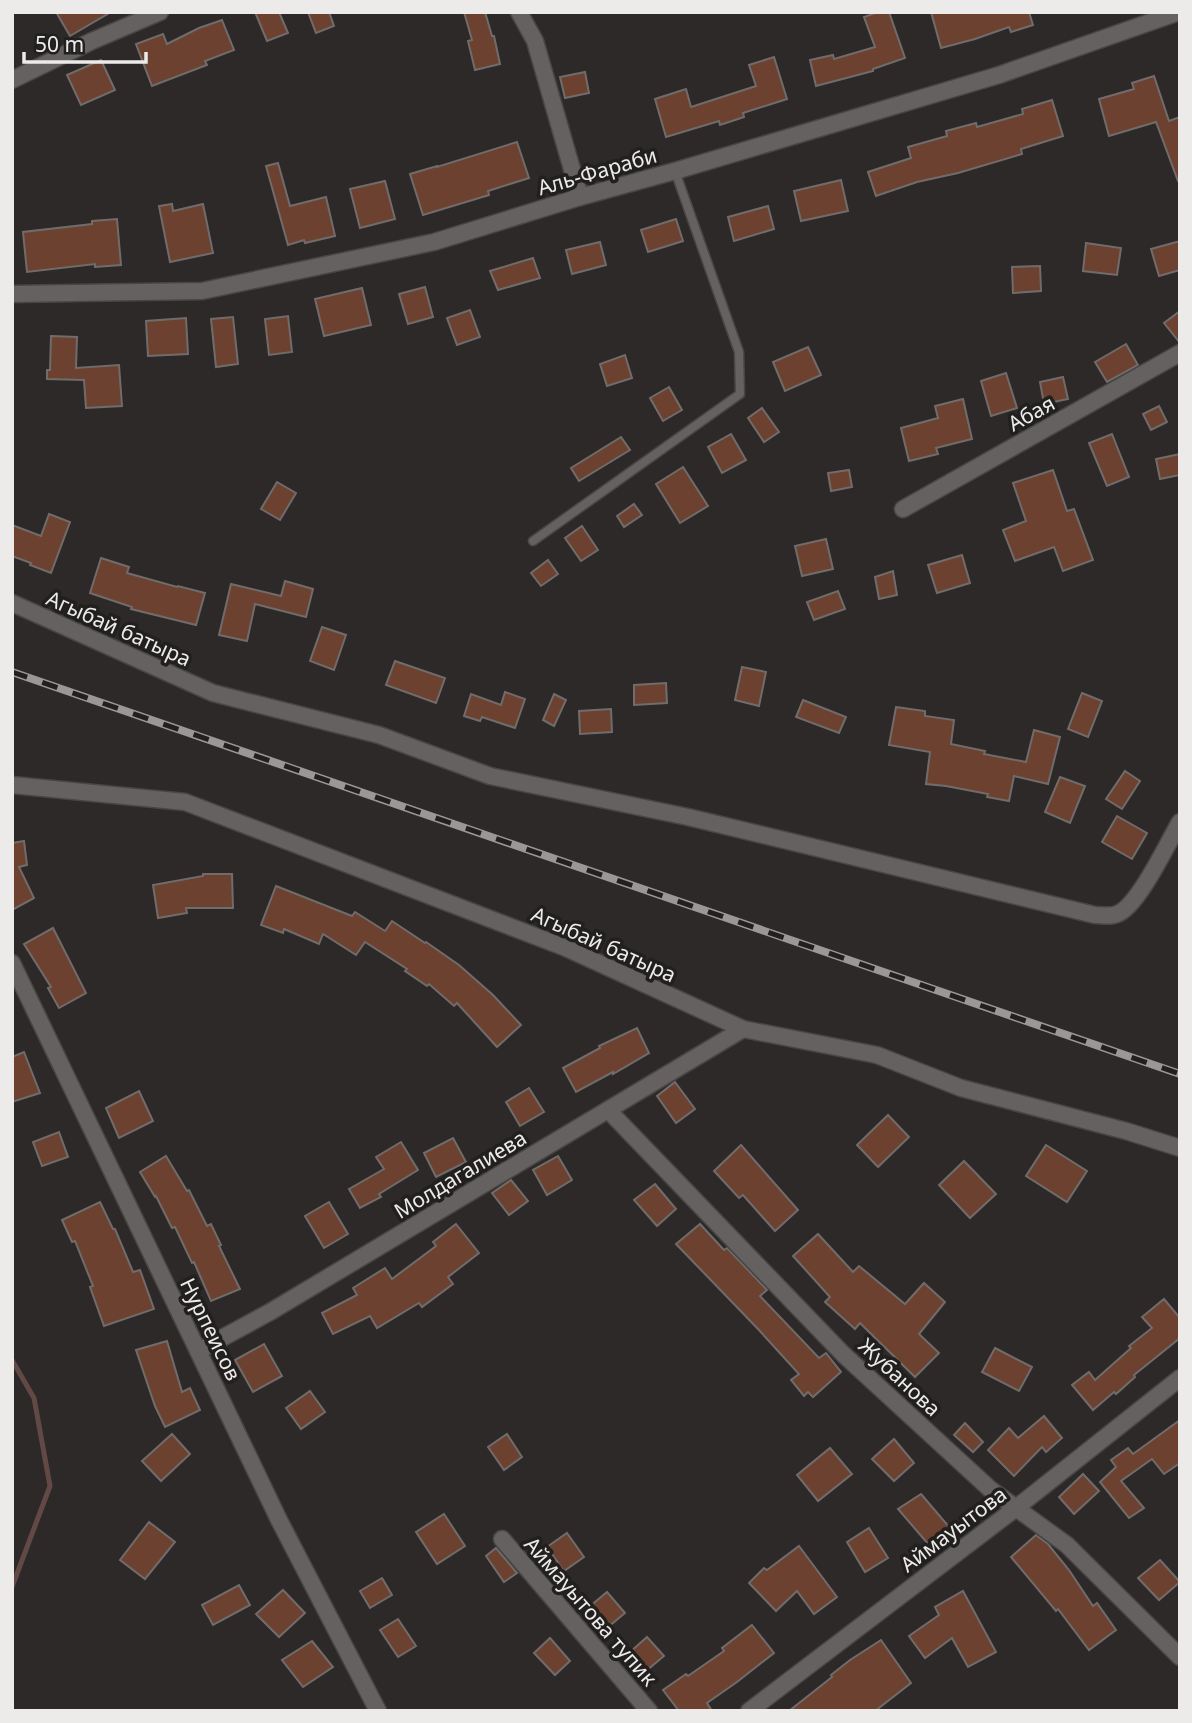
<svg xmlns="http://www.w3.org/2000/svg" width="1192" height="1723" viewBox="0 0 1192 1723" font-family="'Noto Sans',sans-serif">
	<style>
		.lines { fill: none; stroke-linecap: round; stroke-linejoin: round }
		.stream { stroke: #634946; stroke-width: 5 }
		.building { fill: #6c412f; stroke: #706c6b; stroke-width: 2 }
		.service-casing { stroke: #484645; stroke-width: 11 }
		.minor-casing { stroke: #484645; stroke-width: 19 }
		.service { stroke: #646160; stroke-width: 8 }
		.minor { stroke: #646160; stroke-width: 16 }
		.rail-casing { stroke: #9a9796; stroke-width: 8 }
		.rail { stroke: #22201f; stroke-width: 5; stroke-dasharray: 16; stroke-linecap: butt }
		.labels { text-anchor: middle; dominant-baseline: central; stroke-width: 7; stroke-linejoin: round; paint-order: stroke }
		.street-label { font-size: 21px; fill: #edebea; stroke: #22201f }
	</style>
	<rect width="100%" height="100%" fill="#2c2928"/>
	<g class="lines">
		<path class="stream" d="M12,1360L34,1398L50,1486L12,1587"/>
	</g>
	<g class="building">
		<path d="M56,12H111L70,36Z"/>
		<path d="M255,12H279L288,33L267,41Z"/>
		<path d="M308,12H329L334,26L316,33Z"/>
		<path d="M464,12H485L492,36H494L500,64L475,70L468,41L472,40Z"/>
		<path d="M878,12H889L905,58L873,69V71L816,86L810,60L833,55L834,59L875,47L864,17Z"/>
		<path d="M931,12H1029L1033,25L1011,32L1009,27L975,39L941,48Z"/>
		<path d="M222,20L234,50L205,61L207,65L152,86L136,44L163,34L167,44L199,28Z"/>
		<path d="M774,57L787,99L743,113L744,117L720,125L719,121L666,137L655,99L686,89L691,107L756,86L749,65Z"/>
		<path d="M101,60L115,90L81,105L67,75Z"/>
		<path d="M585,72L589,93L565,98L560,77Z"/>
		<path d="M1154,76L1169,121L1180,117V181H1178L1156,122L1109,136L1099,99L1134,89L1132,83Z"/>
		<path d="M1052,100L1063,136L1021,149L1022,154L958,173L917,182L876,196L868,172L911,158L908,147L947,136L946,131L976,123L977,127L1023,114L1022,109Z"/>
		<path d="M517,142L529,178L488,191L489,195L423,215L410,174L437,166V167Z"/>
		<path d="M278,163L290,206L326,197L335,236L305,243L304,240L288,245L266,166Z"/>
		<path d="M841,180L848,211L801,221L794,191Z"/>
		<path d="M385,181L395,219L360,228L350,189Z"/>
		<path d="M172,204L173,211L203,204L213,253L170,262L159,206Z"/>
		<path d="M768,206L774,229L734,241L728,217Z"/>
		<path d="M117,219L121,265L95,267V264L27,272L23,232L92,224V221Z"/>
		<path d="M676,219L683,241L648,252L641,230Z"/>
		<path d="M1180,241V270L1159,276L1151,249Z"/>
		<path d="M600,242L606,265L572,274L566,250Z"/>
		<path d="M1086,243L1121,248L1117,275L1083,271Z"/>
		<path d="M533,258L540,278L498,290L490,271Z"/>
		<path d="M1040,266L1041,291L1013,293L1012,267Z"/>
		<path d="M425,287L433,317L408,324L399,294Z"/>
		<path d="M362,288L371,325L324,336L315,299Z"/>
		<path d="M470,310L480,337L457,345L447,318Z"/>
		<path d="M1180,311V343L1164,323Z"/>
		<path d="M288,316L292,352L269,355L265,319Z"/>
		<path d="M233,317L238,364L216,367L211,319Z"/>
		<path d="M186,318L188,354L148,356L146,321Z"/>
		<path d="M51,336L77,337L76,368L119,365L122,406L86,408L84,380L47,379V370H50Z"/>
		<path d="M1126,344L1138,365L1107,382L1095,362Z"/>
		<path d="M808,347L821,375L785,391L773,362Z"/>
		<path d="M625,355L632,378L607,386L600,364Z"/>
		<path d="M1006,373L1017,408L991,416L981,381Z"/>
		<path d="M1063,377L1068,399L1044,404L1040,382Z"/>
		<path d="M669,387L682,410L663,421L650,398Z"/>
		<path d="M963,399L972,439L936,448L938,454L909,461L901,428L938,418L935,406Z"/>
		<path d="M1159,406L1167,422L1151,430L1143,414Z"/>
		<path d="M762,408L779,432L764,442L748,418Z"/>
		<path d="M731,434L746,460L722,473L708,447Z"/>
		<path d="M1112,434L1129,477L1107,486L1089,443Z"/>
		<path d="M621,437L630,450L579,481L571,468Z"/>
		<path d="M1180,454V475L1160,479L1156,459Z"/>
		<path d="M683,467L708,506L680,523L656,484Z"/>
		<path d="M849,470L852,487L831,491L828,473Z"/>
		<path d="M1053,470L1067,511L1074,509L1093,560L1063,571L1054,547L1015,561L1003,530L1026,521L1013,483Z"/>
		<path d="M277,482L296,493L280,520L261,509Z"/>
		<path d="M634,504L642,515L624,527L617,516Z"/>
		<path d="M49,514L70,522L51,573L30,565L31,563L12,556V525L41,536Z"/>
		<path d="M582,526L598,550L581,561L565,538Z"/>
		<path d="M826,539L833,569L802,576L795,546Z"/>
		<path d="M962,555L970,583L937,593L928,565Z"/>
		<path d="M101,558L129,567L127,573L177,587L178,586L205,593L196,625L131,609L132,607L90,593Z"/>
		<path d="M548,560L558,574L541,586L531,573Z"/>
		<path d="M893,571L897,595L879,599L875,577Z"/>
		<path d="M285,581L313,589L306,617L255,604L247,641L219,635L231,584L281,596Z"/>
		<path d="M838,591L845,609L814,620L807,602Z"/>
		<path d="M322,627L346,635L334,670L310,661Z"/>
		<path d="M395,661L445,678L436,703L386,685Z"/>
		<path d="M742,667L766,672L759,706L735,700Z"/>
		<path d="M666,683L667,703L634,705V685Z"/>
		<path d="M505,692L525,699L515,728L482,717L480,721L464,716L471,694L501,705Z"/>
		<path d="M1082,693L1102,701L1088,737L1068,729Z"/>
		<path d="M554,694L566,700L554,726L543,720Z"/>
		<path d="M803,700L846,717L839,733L796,717Z"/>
		<path d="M896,707L925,711V716L954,720L951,744L985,751L984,754L1026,762L1034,730L1060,737L1048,784L1014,776L1009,801L987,797L988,794L946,786L926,784L930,752L889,745Z"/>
		<path d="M611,709L612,732L580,734L579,711Z"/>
		<path d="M1125,771L1140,781L1122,809L1106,799Z"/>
		<path d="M1060,777L1085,786L1070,823L1045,812Z"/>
		<path d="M1117,816L1147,833L1132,859L1102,842Z"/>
		<path d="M24,841L27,865L19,867L34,898L12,910V843Z"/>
		<path d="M203,874H232L233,908H186L187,913L158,918L153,885L203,876Z"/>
		<path d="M276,886L352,916L355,912L385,931L392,921L425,943L426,942L459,965L493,995L521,1025L497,1047L457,1003L454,1006L429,984L427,986L405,971L407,969L365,942L356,955L323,934L319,944L284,929L283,933L261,925Z"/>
		<path d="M53,928L86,993L59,1008L48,988L51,987L24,944Z"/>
		<path d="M637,1028L649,1053L613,1074V1072L576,1092L563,1068L600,1048L599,1046Z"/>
		<path d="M24,1052L40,1093L12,1102V1057Z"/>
		<path d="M675,1082L695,1109L676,1123L657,1096Z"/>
		<path d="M529,1088L544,1112L520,1126L506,1102Z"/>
		<path d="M139,1091L153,1121L119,1138L106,1108Z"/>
		<path d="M888,1115L909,1137L878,1167L857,1145Z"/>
		<path d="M59,1132L68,1157L42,1166L33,1142Z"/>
		<path d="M453,1138L466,1162L436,1177L424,1153Z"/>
		<path d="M401,1142L418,1170L379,1194L381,1197L360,1208L349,1189L384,1169L376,1157Z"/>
		<path d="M741,1145L798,1210L775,1231L743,1195L739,1198L714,1171Z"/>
		<path d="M1046,1145L1087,1171L1067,1202L1026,1176Z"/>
		<path d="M166,1156L187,1191L189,1190L207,1226L211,1224L221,1245L219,1246L240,1289L211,1301L194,1262L192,1263L175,1227L172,1228L156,1196L155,1197L140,1172Z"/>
		<path d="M558,1156L572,1180L547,1195L533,1170Z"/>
		<path d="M964,1161L996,1194L970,1218L939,1185Z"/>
		<path d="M511,1180L528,1201L509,1215L492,1193Z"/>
		<path d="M655,1184L676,1209L657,1226L634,1200Z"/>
		<path d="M100,1202L113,1229H115L133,1272L140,1270L154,1309L104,1326L90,1287L93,1286L75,1241L72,1242L62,1220Z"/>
		<path d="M329,1202L348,1234L324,1248L305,1216Z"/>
		<path d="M456,1224L479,1253L448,1277L453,1284L422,1307L419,1303L377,1328L370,1316L333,1334L322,1313L357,1295L353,1288L385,1268L392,1279L436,1246L433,1242Z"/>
		<path d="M700,1224L724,1250L727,1248L767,1290L760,1296L819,1358L826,1353L841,1372L813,1397L808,1392L804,1396L791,1380L799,1374L758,1329L676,1244Z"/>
		<path d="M818,1234L853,1272L859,1266L905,1304L924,1283L945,1302L919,1334L939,1353L915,1377L860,1323L855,1329L825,1302L830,1297L793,1256Z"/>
		<path d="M1164,1299L1180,1318V1338L1134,1375L1135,1377L1116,1394L1114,1392L1093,1410L1072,1385L1089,1372L1095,1380L1131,1348L1129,1346L1152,1328L1142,1317Z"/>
		<path d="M167,1341L182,1392L190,1388L200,1410L165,1427L155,1406L136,1350Z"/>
		<path d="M264,1344L282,1376L253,1392L235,1360Z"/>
		<path d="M995,1348L1032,1367L1019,1391L982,1372Z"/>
		<path d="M310,1391L325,1412L301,1429L286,1408Z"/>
		<path d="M1044,1416L1062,1438L1046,1452L1042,1447L1014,1476L988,1450L1009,1428L1018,1438Z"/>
		<path d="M1180,1420V1463L1164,1474L1152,1459L1121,1481L1144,1508L1129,1518L1100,1482L1116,1467L1111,1460L1128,1448L1133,1454Z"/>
		<path d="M965,1423L983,1442L973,1452L954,1435Z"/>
		<path d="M172,1434L190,1454L161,1481L142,1461Z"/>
		<path d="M507,1434L522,1457L504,1470L488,1447Z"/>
		<path d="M894,1439L914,1463L894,1481L872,1459Z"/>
		<path d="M830,1448L852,1474L818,1501L797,1475Z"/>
		<path d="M1083,1474L1099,1491L1074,1514L1059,1497Z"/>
		<path d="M921,1494L950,1528L929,1545L898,1509Z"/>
		<path d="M444,1514L465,1546L437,1564L416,1532Z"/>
		<path d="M149,1522L175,1542L145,1579L120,1560Z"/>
		<path d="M869,1528L888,1558L865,1572L847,1542Z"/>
		<path d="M567,1533L584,1557L564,1571L547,1547Z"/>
		<path d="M1036,1535L1048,1544L1069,1570L1093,1606L1097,1603L1116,1630L1089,1650L1058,1609L1056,1611L1011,1557Z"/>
		<path d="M799,1546L837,1597L814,1614L797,1591L776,1611L749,1583L764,1568L767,1570Z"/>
		<path d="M496,1548L517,1573L504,1582L486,1556Z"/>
		<path d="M1160,1560L1180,1582L1159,1600L1138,1578Z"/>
		<path d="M382,1578L392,1595L370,1608L360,1591Z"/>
		<path d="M239,1585L250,1605L213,1625L202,1605Z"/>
		<path d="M283,1590L305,1613L279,1637L256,1614Z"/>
		<path d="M963,1591L996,1652L968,1667L952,1638L925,1658L909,1636L939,1615L935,1607Z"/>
		<path d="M607,1592L625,1613L607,1628L589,1607Z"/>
		<path d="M398,1619L416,1646L398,1657L380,1630Z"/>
		<path d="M752,1625L774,1653L737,1682L707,1703L712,1711H679L663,1690L686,1674L688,1676L724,1651L722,1648Z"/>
		<path d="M647,1637L664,1656L646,1671L630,1652Z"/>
		<path d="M550,1638L570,1661L555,1675L534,1653Z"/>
		<path d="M881,1640L911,1683L875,1711H789L832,1677L831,1675L850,1660Z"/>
		<path d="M312,1641L333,1667L303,1687L282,1660Z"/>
	</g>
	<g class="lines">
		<g class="service-casing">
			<path id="service" d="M533,541L740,394L739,352L675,171"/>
		</g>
		<g class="minor-casing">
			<g id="minor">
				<path d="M519,12L535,41L580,197"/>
				<path d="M12,80L92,41L160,12"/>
				<path d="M12,294L202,291L434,242L580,197L675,171L999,75L1179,12"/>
				<path d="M903,509L1180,353"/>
				<path d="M12,603L213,693L379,735L490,776L688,817L1095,915C1101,915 1111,917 1117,914C1138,907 1168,842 1180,822"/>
				<path d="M12,785L185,802L566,948L743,1029L877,1055L961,1088L1126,1131L1180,1148"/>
				<path d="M12,963L279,1520L378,1711"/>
				<path d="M608,1110L843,1354L990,1489L1067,1545L1180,1657"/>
				<path d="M198,1351L270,1312L743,1029"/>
				<path d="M502,1539L649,1711"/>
				<path d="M749,1711L1016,1508L1180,1378"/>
			</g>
		</g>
		<use href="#service" class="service"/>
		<use href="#minor" class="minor"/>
		<g class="rail-casing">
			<path id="rail" d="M12,672L1180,1074"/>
		</g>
		<use href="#rail" class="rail"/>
	</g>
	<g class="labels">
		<g class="street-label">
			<text transform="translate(597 171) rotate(-16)">Аль-Фараби</text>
			<text transform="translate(1031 413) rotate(-29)">Абая</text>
			<text transform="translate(119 628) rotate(24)">Агыбай батыра</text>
			<text transform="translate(604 944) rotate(24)">Агыбай батыра</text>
			<text transform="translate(460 1174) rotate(-31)">Молдагалиева</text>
			<text transform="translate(211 1329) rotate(64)">Нурпеисов</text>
			<text transform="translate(900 1377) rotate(43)">Жубанова</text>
			<text transform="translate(953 1529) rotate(-37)">Аймауытова</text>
			<text transform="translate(591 1611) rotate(49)">Аймауытова тупик</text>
		</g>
	</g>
	<rect width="1192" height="1723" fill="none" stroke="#edebea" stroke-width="28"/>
	<path d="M24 52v10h122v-10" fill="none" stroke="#edebea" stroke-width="3.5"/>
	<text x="35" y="52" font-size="21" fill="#edebea" stroke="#22201f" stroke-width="5" paint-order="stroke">50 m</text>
</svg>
